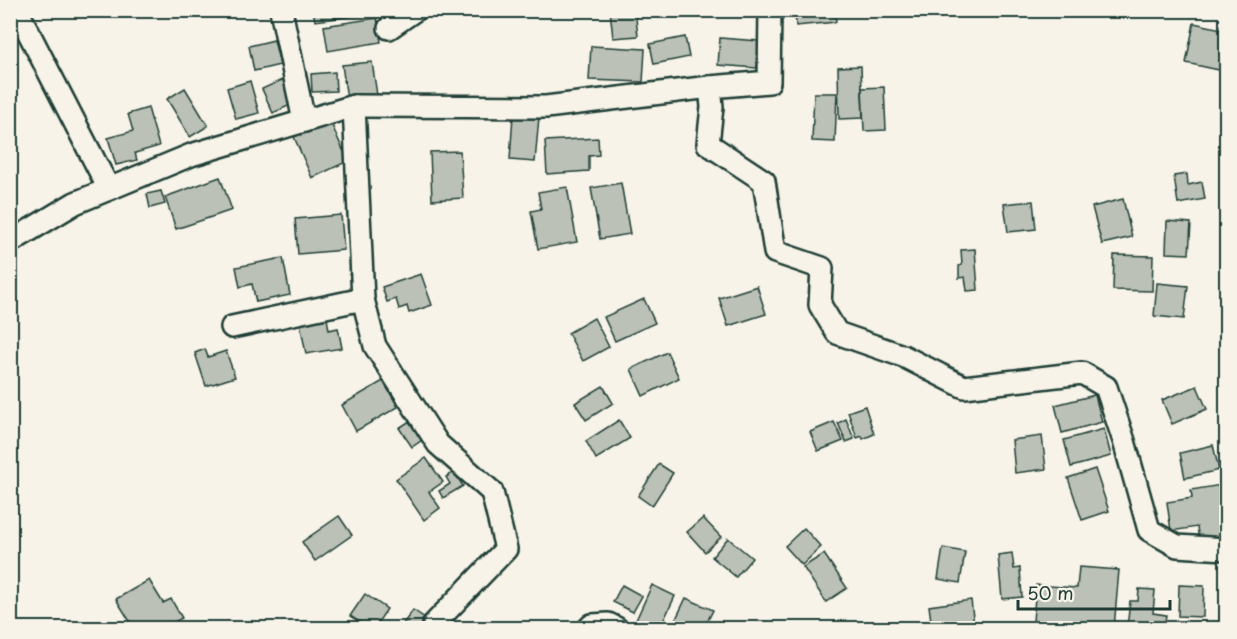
<svg xmlns="http://www.w3.org/2000/svg" width="1237" height="639" viewBox="0 0 1237 639" font-family="'Playpen Sans',sans-serif">
	<style>
		.building { fill: #bbc1b6; stroke: #1f3d34; stroke-width: 1.5 }
		.lines { fill: none; stroke-linecap: round; stroke-linejoin: round }
		.street-casing { stroke: #1f3d34; stroke-width: 26 }
		.street { stroke: #f7f3e8; stroke-width: 21 }
	</style>
	<rect width="100%" height="100%" fill="#f7f3e8"/>
	<filter id="ink" filterUnits="userSpaceOnUse"><feTurbulence type="fractalNoise" baseFrequency=".0167" numOctaves="2"/><feDisplacementMap in="SourceGraphic" scale="12" xChannelSelector="R" yChannelSelector="G"/><feConvolveMatrix kernelMatrix="1 2 1 2 8 2 1 2 1" color-interpolation-filters="sRGB"/></filter>
	<g filter="url(#ink)">
		<g class="building">
			<path d="M313,10H360L361,15L315,21Z"/>
			<path d="M610,10H635L638,36L613,38Z"/>
			<path d="M795,10H835L836,22L796,26Z"/>
			<path d="M377,18L381,42L328,51L324,26Z"/>
			<path d="M1194,23L1226,30L1219,70L1186,63Z"/>
			<path d="M685,37L689,57L654,64L650,44Z"/>
			<path d="M720,38L759,41L757,68L718,65Z"/>
			<path d="M274,40L280,65L254,71L249,46Z"/>
			<path d="M591,46L645,49L643,82L589,80Z"/>
			<path d="M372,62L377,95L347,99L342,65Z"/>
			<path d="M861,66L863,118L839,119L838,67Z"/>
			<path d="M335,72L336,91L312,92L311,74Z"/>
			<path d="M284,79L295,103L273,113L262,89Z"/>
			<path d="M250,81L259,113L236,119L227,88Z"/>
			<path d="M884,87L886,130L864,131L862,88Z"/>
			<path d="M185,88L208,126L190,137L167,99Z"/>
			<path d="M814,93H837L835,142L812,141Z"/>
			<path d="M148,108L159,146L135,153L137,160L116,165L108,138L133,131L128,114Z"/>
			<path d="M513,115L539,117L535,162L510,160Z"/>
			<path d="M330,121L348,161L312,178L294,137Z"/>
			<path d="M598,138L599,155L589,156V171L547,174L545,141Z"/>
			<path d="M460,151L463,198L432,200L430,152Z"/>
			<path d="M1187,174L1188,185L1202,182L1205,199L1178,204L1174,176Z"/>
			<path d="M220,177L232,210L176,229L165,197Z"/>
			<path d="M621,183L630,234L600,239L591,188Z"/>
			<path d="M567,187L577,242L538,249L531,211L541,209L538,192Z"/>
			<path d="M161,191L165,204L150,208L147,194Z"/>
			<path d="M1123,199L1132,237L1102,244L1092,207Z"/>
			<path d="M1033,201L1036,229L1008,232L1004,204Z"/>
			<path d="M341,215L344,250L298,254L295,219Z"/>
			<path d="M1167,221L1191,223L1189,254L1166,253Z"/>
			<path d="M975,249L978,290L967,291L965,277L959,278V266L962,265L961,250Z"/>
			<path d="M1114,255L1153,256L1152,291L1113,290Z"/>
			<path d="M283,258L290,295L256,302L252,284L240,287L236,267Z"/>
			<path d="M421,274L432,305L409,313L407,306L399,309L396,299L387,302L382,287Z"/>
			<path d="M1157,283L1188,286L1184,319L1154,316Z"/>
			<path d="M757,286L766,314L728,326L719,298Z"/>
			<path d="M644,299L655,323L615,341L604,317Z"/>
			<path d="M327,318L329,330L338,328L342,348L306,354L300,323Z"/>
			<path d="M594,318L609,347L583,361L568,333Z"/>
			<path d="M205,349L208,357L226,351L235,377L206,386L195,353Z"/>
			<path d="M667,352L679,378L643,396L631,369Z"/>
			<path d="M383,381L398,407L356,431L342,405Z"/>
			<path d="M603,386L613,403L586,420L575,403Z"/>
			<path d="M1197,386L1207,409L1172,424L1162,400Z"/>
			<path d="M1095,395L1102,422L1062,433L1055,405Z"/>
			<path d="M865,406L874,434L863,439L862,436L857,438L848,412Z"/>
			<path d="M416,417L428,436L412,447L399,428Z"/>
			<path d="M846,419L854,439L846,442L838,423Z"/>
			<path d="M619,420L630,438L596,459L586,441Z"/>
			<path d="M834,422L843,441L818,451L810,432Z"/>
			<path d="M1104,429L1111,456L1071,467L1064,440Z"/>
			<path d="M1042,436L1046,469L1015,473L1012,440Z"/>
			<path d="M1213,445L1219,470L1185,478L1180,453Z"/>
			<path d="M426,458L443,482L429,492L440,508L424,520L396,479Z"/>
			<path d="M659,464L673,473L652,506L638,496Z"/>
			<path d="M1095,469L1109,511L1082,520L1068,478Z"/>
			<path d="M454,472L463,486L443,498L439,491L450,484L446,477Z"/>
			<path d="M1221,485L1226,517V542L1200,546L1197,527L1171,531L1167,502L1192,498L1191,490Z"/>
			<path d="M339,516L352,535L315,561L302,542Z"/>
			<path d="M703,518L721,537L705,552L687,532Z"/>
			<path d="M804,528L821,547L802,565L785,546Z"/>
			<path d="M728,538L752,558L736,577L712,557Z"/>
			<path d="M943,548L965,552L960,583L938,579Z"/>
			<path d="M1012,553L1014,569L1020,568L1022,597L1002,599L998,555Z"/>
			<path d="M824,554L847,588L826,602L803,567Z"/>
			<path d="M1079,567L1119,570L1114,628L1033,621L1036,585L1077,588Z"/>
			<path d="M149,580L163,603L171,599L182,618L174,622L178,628H134L116,599Z"/>
			<path d="M622,585L642,596L633,612L613,602Z"/>
			<path d="M652,585L675,596L660,628H654L636,620Z"/>
			<path d="M1179,585L1204,586L1203,617L1178,616Z"/>
			<path d="M1139,589L1155,590L1153,613L1166,615L1164,628H1127L1130,601H1138Z"/>
			<path d="M365,594L387,609L374,628H369L350,616Z"/>
			<path d="M686,598L713,610L704,628H676L672,627Z"/>
			<path d="M971,600L974,626L932,628L929,606Z"/>
			<path d="M413,610L428,620L422,628H400Z"/>
		</g>
		<g class="lines">
			<g class="street-casing">
				<g id="street">
					<path d="M17,10L109,189"/>
					<path d="M281,10L304,121"/>
					<path d="M770,10L769,82L710,87L712,107L708,144L764,181L775,252L822,268L820,305L837,333L903,356L964,387L1082,373L1106,387L1124,441L1149,530L1177,546L1226,549"/>
					<path d="M389,28L415,10"/>
					<path d="M354,106L546,107L710,87"/>
					<path d="M10,242L75,203L191,155L354,106L363,299L375,346L438,444L492,492L506,549L434,624"/>
					<path d="M232,327L363,299"/>
					<path d="M589,628L592,625L608,624L616,628"/>
				</g>
			</g>
			<use href="#street" class="street"/>
		</g>
	</g>
	<rect width="1237" height="639" fill="none" stroke="#f7f3e8" stroke-width="36"/>
	<rect x="18" y="18" width="1201" height="603" fill="none" stroke="#1f3d34" stroke-width="2" filter="url(#ink)"/>
	<path d="M1018 600v9h152v-9" fill="none" stroke="#1f3d34" stroke-width="3"/>
	<text x="1027" y="600" font-size="18" fill="#1f3d34" stroke="#f7f3e8" stroke-width="4.5" paint-order="stroke">50 m</text>
</svg>
